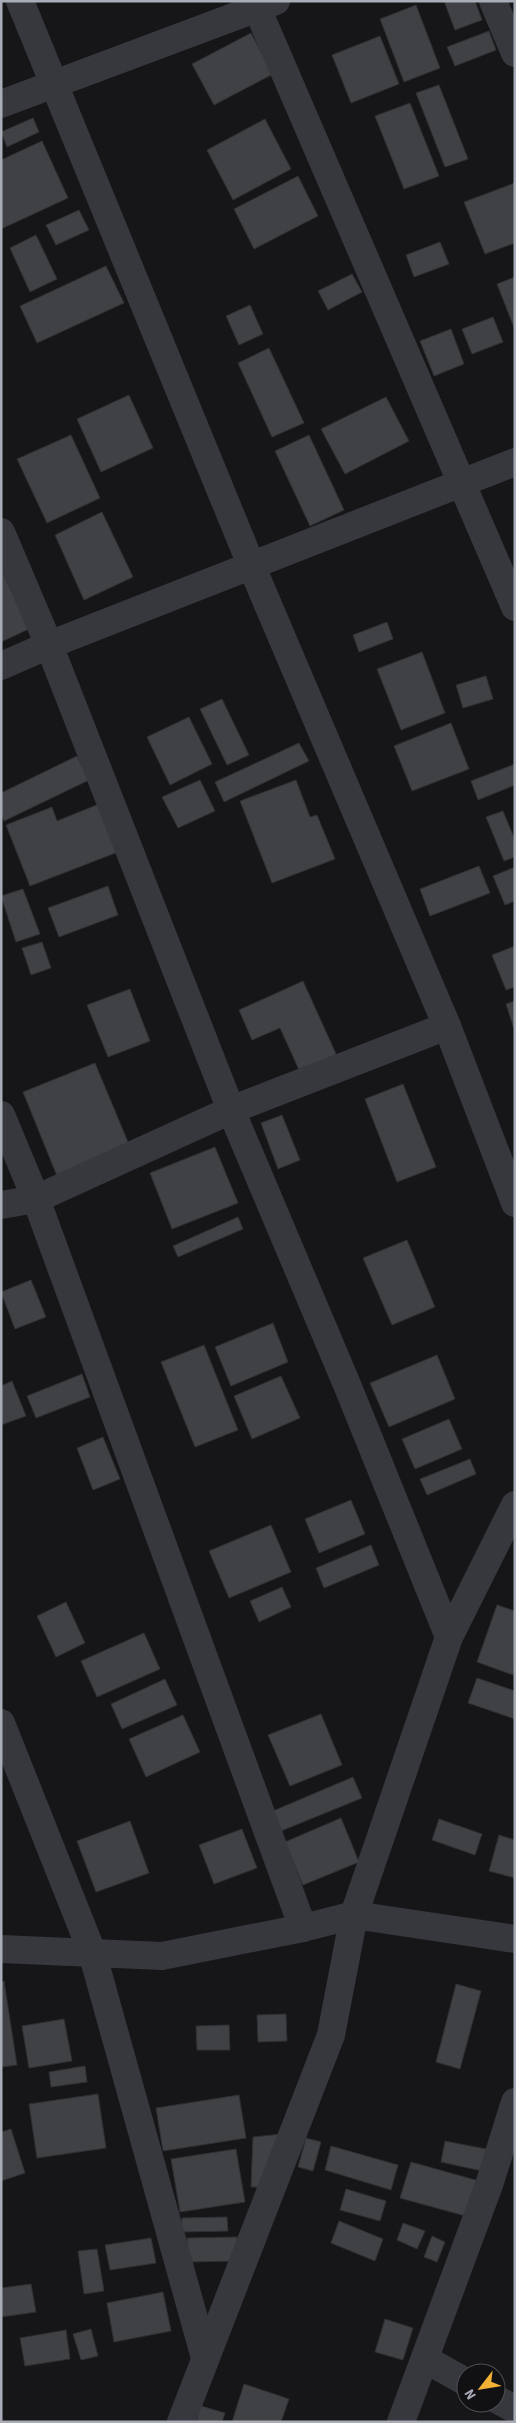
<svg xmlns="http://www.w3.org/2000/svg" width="516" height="2423" viewBox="0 0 516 2423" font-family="'Source Sans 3',sans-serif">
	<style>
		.building { fill: #404145; stroke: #303034 }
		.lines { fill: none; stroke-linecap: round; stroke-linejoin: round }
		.minor { stroke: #37383d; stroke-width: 28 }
	</style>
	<rect width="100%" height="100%" fill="#161618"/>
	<g class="building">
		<path d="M444,1H475L482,20L455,30Z"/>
		<path d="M416,5L440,68L404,82L380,19Z"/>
		<path d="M489,31L496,50L455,66L447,47Z"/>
		<path d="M251,33L273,74L214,105L192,64Z"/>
		<path d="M380,36L399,84L351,103L332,55Z"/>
		<path d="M439,85L468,159L445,167L416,93Z"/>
		<path d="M410,103L439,176L404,189L375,116Z"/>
		<path d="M33,118L39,132L7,147L1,132Z"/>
		<path d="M265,119L291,169L233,200L207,150Z"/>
		<path d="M42,141L68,198L1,229V160Z"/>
		<path d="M298,176L318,216L254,249L234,209Z"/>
		<path d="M515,183V243L485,254L464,202Z"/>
		<path d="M79,210L89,230L56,245L46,225Z"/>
		<path d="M36,235L57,279L30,292L10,248Z"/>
		<path d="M440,242L449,264L414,277L406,255Z"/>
		<path d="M106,266L124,303L37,343L20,306Z"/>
		<path d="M352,274L362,292L328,310L318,291Z"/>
		<path d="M515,277V330L497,284Z"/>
		<path d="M250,305L263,334L239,345L226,316Z"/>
		<path d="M493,317L503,342L472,354L462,329Z"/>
		<path d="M451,329L464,364L434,376L420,341Z"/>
		<path d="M269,348L304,423L272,437L238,363Z"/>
		<path d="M129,395L153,448L101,472L77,419Z"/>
		<path d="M386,397L409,441L345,474L321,429Z"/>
		<path d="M71,435L100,498L47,523L17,459Z"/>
		<path d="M309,435L344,510L310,526L275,451Z"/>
		<path d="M102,512L133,577L84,600L55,535Z"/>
		<path d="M1,568L29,629L1,642Z"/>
		<path d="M387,622L393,639L359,652L353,635Z"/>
		<path d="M422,652L445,713L401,730L377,669Z"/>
		<path d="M486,676L493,699L463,708L456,685Z"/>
		<path d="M222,699L249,755L227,765L200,709Z"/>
		<path d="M189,717L212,764L170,785L147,737Z"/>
		<path d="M451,723L469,769L412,791L394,746Z"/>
		<path d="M299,743L309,761L224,802L215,782Z"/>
		<path d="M77,756L89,780L4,821L1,815V793Z"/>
		<path d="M515,764V785L478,800L471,781Z"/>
		<path d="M200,780L215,811L178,828L162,797Z"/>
		<path d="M296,780L310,817L317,815L335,859L272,883L240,801Z"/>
		<path d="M99,804L118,852L30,886L6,825L52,807L57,821Z"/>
		<path d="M503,811L515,840V857L504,861L486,817Z"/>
		<path d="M479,866L490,893L430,916L420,889Z"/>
		<path d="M515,867V901L505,905L493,876Z"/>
		<path d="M108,886L118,915L59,937L48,908Z"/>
		<path d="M23,889L40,934L16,942L1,896Z"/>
		<path d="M42,942L51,968L31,975L22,948Z"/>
		<path d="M515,946V987L506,990L492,955Z"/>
		<path d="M303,981L337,1056L300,1072L280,1028L252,1040L239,1010Z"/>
		<path d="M130,989L150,1041L108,1057L87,1005Z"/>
		<path d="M515,1001V1032L506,1004Z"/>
		<path d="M95,1063L130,1147L57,1176L23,1092Z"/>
		<path d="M403,1084L436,1167L397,1182L365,1099Z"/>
		<path d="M282,1115L300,1160L278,1169L261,1123Z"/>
		<path d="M215,1147L238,1203L172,1229L150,1173Z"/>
		<path d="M238,1217L243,1229L178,1257L173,1246Z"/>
		<path d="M407,1240L435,1307L392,1325L363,1258Z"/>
		<path d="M31,1280L46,1317L15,1329L1,1292Z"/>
		<path d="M273,1323L288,1362L231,1386L215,1347Z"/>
		<path d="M204,1345L238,1430L195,1447L161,1362Z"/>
		<path d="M437,1355L455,1399L389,1427L370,1383Z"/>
		<path d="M82,1374L90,1397L36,1418L27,1396Z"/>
		<path d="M281,1376L300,1418L252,1439L234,1396Z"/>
		<path d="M12,1381L26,1416L1,1425V1386Z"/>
		<path d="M449,1419L462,1449L415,1469L402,1439Z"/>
		<path d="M103,1437L120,1479L93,1490L77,1448Z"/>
		<path d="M470,1459L476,1474L427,1495L420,1479Z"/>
		<path d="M351,1500L365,1534L319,1553L305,1519Z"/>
		<path d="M271,1525L291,1572L229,1598L209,1551Z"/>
		<path d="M371,1545L379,1565L324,1588L316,1568Z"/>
		<path d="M282,1587L291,1607L259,1622L250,1601Z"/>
		<path d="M66,1602L85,1643L56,1657L37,1616Z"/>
		<path d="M497,1605L515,1611V1669L513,1675L477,1662Z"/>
		<path d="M144,1633L160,1669L97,1697L81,1661Z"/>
		<path d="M477,1678L515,1691V1719L468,1703Z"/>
		<path d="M165,1679L177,1705L122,1729L111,1704Z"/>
		<path d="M321,1714L342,1765L290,1786L268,1735Z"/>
		<path d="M183,1715L200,1752L146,1777L129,1739Z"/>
		<path d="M353,1777L362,1798L281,1831L273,1811Z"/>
		<path d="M341,1818L359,1862L303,1885L285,1842Z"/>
		<path d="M439,1819L482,1834L475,1855L432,1840Z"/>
		<path d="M130,1821L149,1873L96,1892L77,1841Z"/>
		<path d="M242,1829L257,1868L214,1884L199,1845Z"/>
		<path d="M499,1835L515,1840V1878L489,1871Z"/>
		<path d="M4,1981L17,2065L1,2067V1982Z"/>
		<path d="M456,1984L481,1991L460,2069L436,2062Z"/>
		<path d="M286,2014L287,2041L258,2042L257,2015Z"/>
		<path d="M64,2019L72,2061L29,2068L22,2026Z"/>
		<path d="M229,2025L230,2050H197L196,2026Z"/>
		<path d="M85,2066L87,2082L51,2087L49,2072Z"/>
		<path d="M98,2094L106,2148L37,2158L29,2104Z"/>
		<path d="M239,2095L246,2138L163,2151L156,2108Z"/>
		<path d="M11,2129L25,2173L1,2181V2132Z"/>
		<path d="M282,2134L263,2187H251L253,2137Z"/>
		<path d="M306,2138L321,2142L313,2171L298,2167Z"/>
		<path d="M445,2141L486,2149L482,2171L441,2162Z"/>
		<path d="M331,2146L398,2165L391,2190L325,2170Z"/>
		<path d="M236,2149L245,2202L180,2212L171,2159Z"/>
		<path d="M411,2162L479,2181L469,2217L400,2198Z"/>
		<path d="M346,2189L386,2201L380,2221L340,2210Z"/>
		<path d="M227,2217L228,2231L181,2232L182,2218Z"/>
		<path d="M339,2221L383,2239L375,2261L331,2243Z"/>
		<path d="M403,2223L425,2231L417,2249L397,2240Z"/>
		<path d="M432,2236L445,2242L437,2262L424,2257Z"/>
		<path d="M237,2237L238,2261L188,2262L187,2238Z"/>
		<path d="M151,2238L156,2263L110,2270L105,2245Z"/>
		<path d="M97,2249L104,2291L84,2294L78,2251Z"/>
		<path d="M31,2284L36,2312L1,2317V2288Z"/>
		<path d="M163,2292L171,2331L114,2342L107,2303Z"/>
		<path d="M385,2319L413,2328L403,2360L375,2352Z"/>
		<path d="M91,2329L98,2356L81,2360L73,2334Z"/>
		<path d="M66,2330L70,2359L25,2366L20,2338Z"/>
		<path d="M244,2384L289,2399L281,2422H232Z"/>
		<path d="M201,2406L225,2413L222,2422H196Z"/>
	</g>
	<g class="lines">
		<g class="minor">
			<path d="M20,1L252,567L447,1026L515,1203"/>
			<path d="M254,1L515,607"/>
			<path d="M493,1L515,53"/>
			<path d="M1,104L276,1"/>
			<path d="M1,532L49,645L231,1110L348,1387L449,1637"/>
			<path d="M1,666L49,645L515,462"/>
			<path d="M1,1115L36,1199L303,1928"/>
			<path d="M1,1205L36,1199L231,1110L447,1026"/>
			<path d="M1,1723L92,1952L205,2358"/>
			<path d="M1,1949L162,1956L303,1928L354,1915L515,1939"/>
			<path d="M425,2359L466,2382"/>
			<path d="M496,2399L515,2409"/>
			<path d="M181,2422L331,2035L354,1915L449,1637L515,1505"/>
			<path d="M401,2422L489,2185L515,2102"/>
		</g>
	</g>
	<rect width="516" height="2423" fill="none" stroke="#a8adb8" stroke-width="5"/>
	<g transform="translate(481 2388) rotate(239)"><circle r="24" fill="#111113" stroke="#4d4f55"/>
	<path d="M0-4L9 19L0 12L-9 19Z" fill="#f2b134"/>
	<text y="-8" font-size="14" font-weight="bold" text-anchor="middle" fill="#a8adb8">N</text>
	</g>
</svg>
